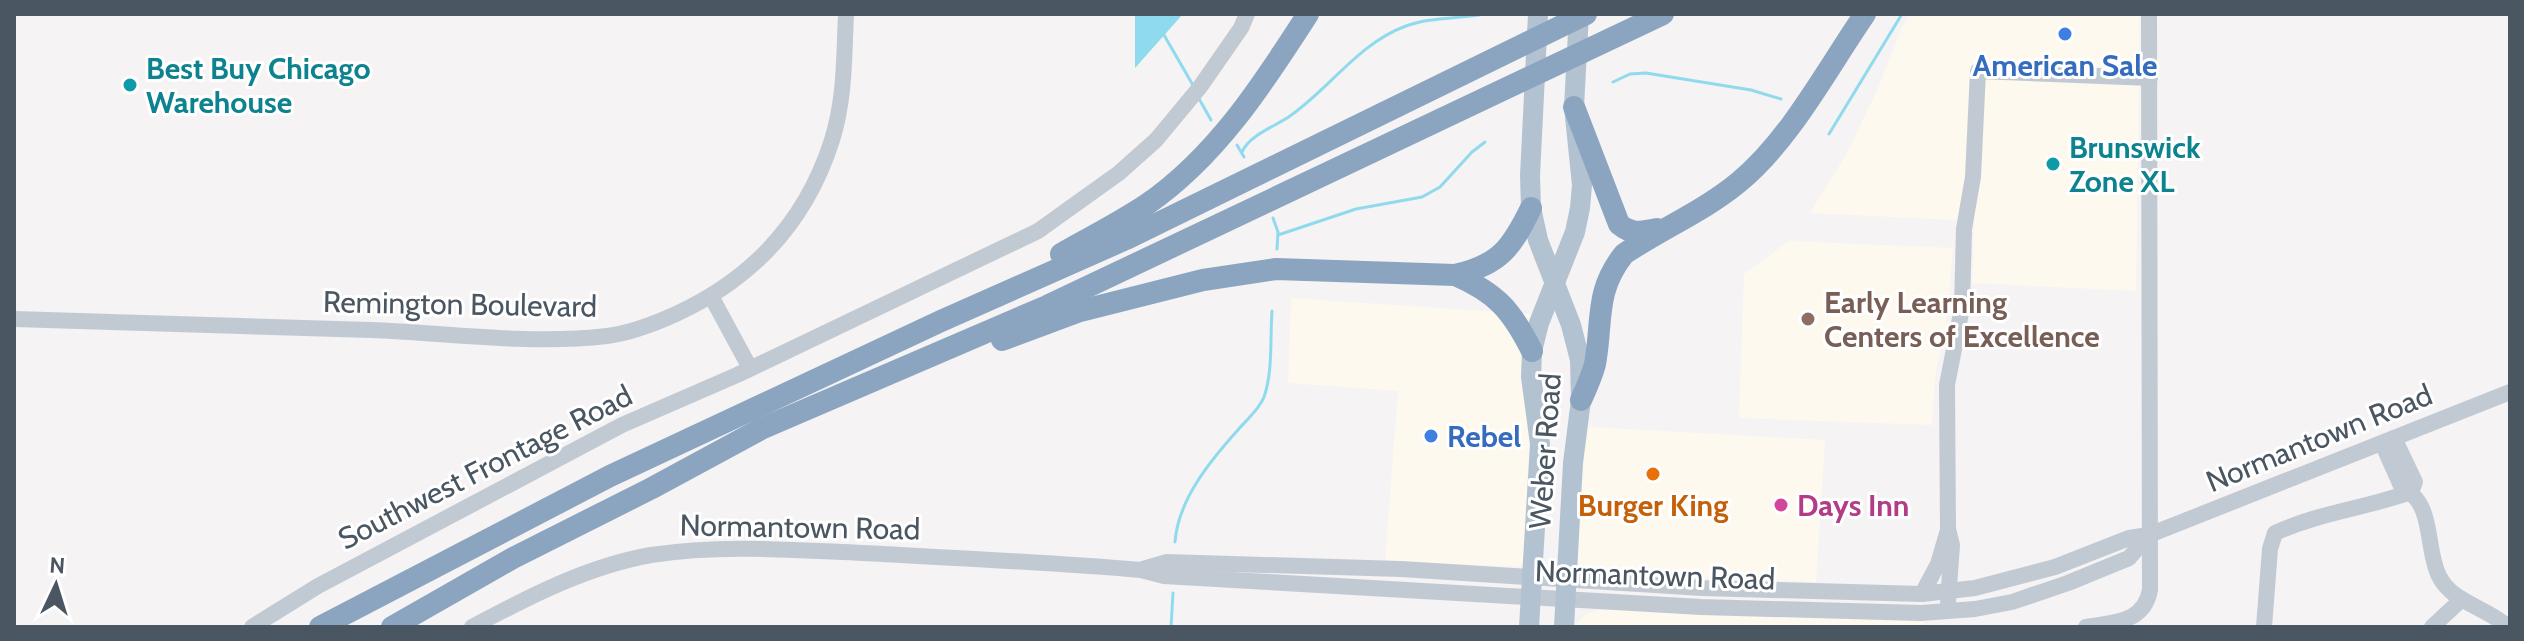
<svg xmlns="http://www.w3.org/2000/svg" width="2524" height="641" viewBox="0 0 2524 641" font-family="Cabin,sans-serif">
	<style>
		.commercial { fill: #fdf9ef }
		.water { fill: #90daee }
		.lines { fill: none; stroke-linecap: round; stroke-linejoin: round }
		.stream { stroke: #90daee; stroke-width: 3 }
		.minor { stroke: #c1cad2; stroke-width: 16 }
		.major { stroke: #b3c2d1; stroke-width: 20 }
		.highway { stroke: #8ba5c1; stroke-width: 22 }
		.shop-dot { fill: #3f7fe0; stroke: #fff; stroke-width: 3 }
		.culture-dot { fill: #0f9aa8; stroke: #fff; stroke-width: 3 }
		.education-dot { fill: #8d6e63; stroke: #fff; stroke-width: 3 }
		.food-dot { fill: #e8710a; stroke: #fff; stroke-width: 3 }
		.hotel-dot { fill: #d1479c; stroke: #fff; stroke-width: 3 }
		.labels { text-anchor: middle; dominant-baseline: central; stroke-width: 6; stroke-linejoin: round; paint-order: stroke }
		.shop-label { font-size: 30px; font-weight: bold; fill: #366cbe; stroke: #fff }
		.culture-label { font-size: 30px; font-weight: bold; fill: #0d838f; stroke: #fff; text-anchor: start }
		.education-label { font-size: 30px; font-weight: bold; fill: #785e54; stroke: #fff; text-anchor: start }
		.street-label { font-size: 30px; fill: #4a5661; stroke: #fff }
		.food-label { font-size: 30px; font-weight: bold; fill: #c56008; stroke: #fff }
		.hotel-label { font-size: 30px; font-weight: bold; fill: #b23c85; stroke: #fff; text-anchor: start }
	</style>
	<rect width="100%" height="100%" fill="#f5f3f3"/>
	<g class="commercial">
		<path d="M1911,14H2140L2136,291L1972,283L1974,221L1810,213L1847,153L1878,88L1903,25Z"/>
		<path d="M1789,241L1953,248L1946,327L1935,376L1932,425L1739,418L1744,274Z"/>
		<path d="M1291,298L1543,315L1530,567L1385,561L1398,391L1288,383Z"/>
		<path d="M1574,426L1825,440L1816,582L1566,572Z"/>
		<path d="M1605,608L1923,622L1922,627H1574L1587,613Z"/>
	</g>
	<path class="water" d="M1135,14H1183L1135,68Z"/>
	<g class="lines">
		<g class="stream">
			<path d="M1164,35L1194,87"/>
			<path d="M1613,82L1630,74L1646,73L1751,90L1781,99"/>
			<path d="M1198,97L1211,120"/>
			<path d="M1829,134L1902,14"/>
			<path d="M1237,145L1244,157"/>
			<path d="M1242,152C1249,135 1276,126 1290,116C1330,88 1359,43 1406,26C1431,17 1458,19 1484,14"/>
			<path d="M1273,218L1278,232L1277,249"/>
			<path d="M1278,235L1356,209L1422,197L1440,187L1472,152L1485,142"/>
			<path d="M1175,542C1178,500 1210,461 1237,431C1246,420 1259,410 1264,397C1273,372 1270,338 1272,311"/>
			<path d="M1171,627L1173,593"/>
		</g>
		<g class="minor">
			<path d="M712,298L750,368"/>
			<path d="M14,319C133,323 252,326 371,330C449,333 529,345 607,336C631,333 654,324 676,314C752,279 806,222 832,140C845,99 844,56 846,14"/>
			<path d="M2394,438L2415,482L2411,492"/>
			<path d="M2382,443L2402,488C2435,502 2425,549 2439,576C2452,603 2487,607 2508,627"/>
			<path d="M1143,569L1167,562L1401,569L1702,588L1922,594L1975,588L2055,567L2129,538L2149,535L2510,392"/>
			<path d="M1922,594L1938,564L1948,530"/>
			<path d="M1948,602L1952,545L1948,529L1947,385L1962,308L1964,229L1973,177L1978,71L2150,78"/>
			<path d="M252,627L318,586L622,425L737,375L1038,231L1119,173L1156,140L1200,87L1241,28L1247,14"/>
			<path d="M472,627C528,597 588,566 651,555C721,544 793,550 863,553C956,558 1049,562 1141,570L1164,576L1701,607L1921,613L1975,609L2012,602L2068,583L2129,558L2149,535"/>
			<path d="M2086,627C2114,622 2144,623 2150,590L2149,14"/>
			<path d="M2264,627L2270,549L2275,533C2318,513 2366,508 2411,492"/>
			<path d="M2432,627L2462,599"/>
		</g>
		<g class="major">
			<path d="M1538,14L1530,176L1531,208L1538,240L1571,325L1580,360L1581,400L1573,463L1564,627"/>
			<path d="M1529,627L1540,444L1531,377L1532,351L1539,323L1575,232L1580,208L1582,185L1574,107L1579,14"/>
		</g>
		<g class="highway">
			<path d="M1574,107L1619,224C1632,235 1641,232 1657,229"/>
			<path d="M1061,254C1089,238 1119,223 1146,205C1216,157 1263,84 1308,14"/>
			<path d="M1455,275C1497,293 1512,311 1532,351"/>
			<path d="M1002,340L1080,311L1203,280L1276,269L1455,275C1500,265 1512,247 1531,208"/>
			<path d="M1581,400C1586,389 1592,376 1595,364C1603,321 1594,292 1624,254C1661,229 1704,211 1739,182C1790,140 1827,69 1865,14"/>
			<path d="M320,627L610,476L941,321L1126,239L1586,14"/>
			<path d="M392,627L513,558L652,488L761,429L1047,306L1663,14"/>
		</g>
	</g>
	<g class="shop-dot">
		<circle cx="2065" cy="34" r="8"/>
		<circle cx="1431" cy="436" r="8"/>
	</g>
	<g class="culture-dot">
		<circle cx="130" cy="85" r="8"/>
		<circle cx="2053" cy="164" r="8"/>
	</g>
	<circle class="education-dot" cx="1808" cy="319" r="8"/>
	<circle class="food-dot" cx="1653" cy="474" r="8"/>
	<circle class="hotel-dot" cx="1781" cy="505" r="8"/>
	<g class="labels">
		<g class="shop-label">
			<text x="2065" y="65">American Sale</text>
			<text x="1447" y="436" text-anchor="start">Rebel</text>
		</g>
		<g class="culture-label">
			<text x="146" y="68">Best Buy Chicago<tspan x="146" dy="34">Warehouse</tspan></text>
			<text x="2069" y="147">Brunswick<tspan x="2069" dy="34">Zone XL</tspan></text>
		</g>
		<g class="education-label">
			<text x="1824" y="302">Early Learning<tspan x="1824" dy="34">Centers of Excellence</tspan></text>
		</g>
		<g class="street-label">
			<text transform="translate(460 304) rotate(1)">Remington Boulevard</text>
			<text transform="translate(2319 438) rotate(-22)">Normantown Road</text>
			<text transform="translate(1545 451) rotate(-86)">Weber Road</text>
			<text transform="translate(485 467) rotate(-27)">Southwest Frontage Road</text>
			<text transform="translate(800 527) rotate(1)">Normantown Road</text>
			<text transform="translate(1655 575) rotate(2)">Normantown Road</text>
		</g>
		<g class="food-label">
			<text x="1653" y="505">Burger King</text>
		</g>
		<g class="hotel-label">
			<text x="1797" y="505">Days Inn</text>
		</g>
	</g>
	<rect width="2524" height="641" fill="none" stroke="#4a5661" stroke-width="32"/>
	<g transform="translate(56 585) rotate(4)" stroke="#ffffff" stroke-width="6" paint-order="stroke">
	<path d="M0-6L14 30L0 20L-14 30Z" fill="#4a5661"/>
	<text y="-12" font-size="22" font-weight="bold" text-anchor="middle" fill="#4a5661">N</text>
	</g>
</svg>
